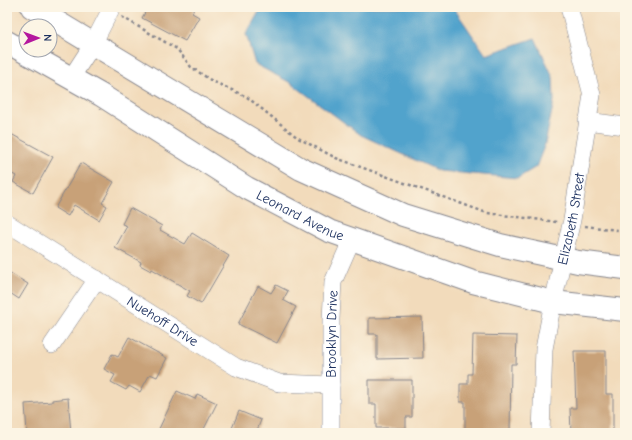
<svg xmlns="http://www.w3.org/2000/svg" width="632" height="440" viewBox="0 0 632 440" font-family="'Comic Neue',sans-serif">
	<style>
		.water { fill: #51a3cc; stroke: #366995 }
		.building { fill: #c8a178 }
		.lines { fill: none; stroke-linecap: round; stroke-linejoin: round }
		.street-casing { stroke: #86858c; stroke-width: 18 }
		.secondary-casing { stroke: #86858c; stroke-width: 24 }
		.path { stroke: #86858c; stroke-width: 2.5; stroke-dasharray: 3 3; stroke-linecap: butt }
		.street { stroke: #fff; stroke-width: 17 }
		.secondary { stroke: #fff; stroke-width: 22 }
		.labels { text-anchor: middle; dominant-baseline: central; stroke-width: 4; stroke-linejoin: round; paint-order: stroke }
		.street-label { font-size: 14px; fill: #1b2f5e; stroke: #fcf5e5 }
	</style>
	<rect width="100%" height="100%" fill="#fcf5e5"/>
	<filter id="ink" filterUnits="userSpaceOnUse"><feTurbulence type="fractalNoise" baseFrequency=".025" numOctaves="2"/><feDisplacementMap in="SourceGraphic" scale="8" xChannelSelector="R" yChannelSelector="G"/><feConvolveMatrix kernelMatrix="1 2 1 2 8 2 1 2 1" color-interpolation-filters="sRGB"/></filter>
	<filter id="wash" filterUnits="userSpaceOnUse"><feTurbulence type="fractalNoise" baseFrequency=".012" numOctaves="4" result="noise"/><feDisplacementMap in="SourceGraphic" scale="16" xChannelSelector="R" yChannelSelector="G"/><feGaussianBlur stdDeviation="0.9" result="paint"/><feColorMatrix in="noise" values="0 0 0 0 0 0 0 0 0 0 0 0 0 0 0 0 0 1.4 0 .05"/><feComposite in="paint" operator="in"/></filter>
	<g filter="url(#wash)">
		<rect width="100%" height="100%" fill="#f2dbbb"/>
		<path class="water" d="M262,7H453L486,55L535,38L553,77L554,101L545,144L536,167L518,178L439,171L361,135L291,83L255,64L246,34Z"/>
		<g id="blocks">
			<g class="building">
				<path d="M148,7H195L192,13L199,17L185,41L142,18Z"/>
				<path d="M11,134L53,157L33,193L13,182L16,176L7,171V142Z"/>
				<path d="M81,163L114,182L102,203L107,206L99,220L74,205L68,216L55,208Z"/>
				<path d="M130,208L162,226L160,230L185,244L192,233L229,256L201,304L187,296L190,291L152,269L151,271L140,265L141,262L115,248L127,226L122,224Z"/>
				<path d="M7,271L28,284L19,299L7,291Z"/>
				<path d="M276,285L288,291L283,300L296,307L277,343L238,324L258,286L271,293Z"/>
				<path d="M422,317L423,358L377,359V334H369V318Z"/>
				<path d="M473,335L517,336L516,364H511L510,433H465V402H460V384H468V374H472Z"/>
				<path d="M129,337L167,358L157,377L150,374L140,392L129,386L126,390L111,382L115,375L104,369L112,354L118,357Z"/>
				<path d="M574,351H606V394H613V433H571L570,408H576Z"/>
				<path d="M369,380H412V417H406V428H376V404H369Z"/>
				<path d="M177,391L195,399L197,394L217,403L202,433H157Z"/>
				<path d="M68,398L71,433H27L25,404L52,402V400Z"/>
				<path d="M239,411L261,420L256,433H230Z"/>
			</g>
		</g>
	</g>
	<g filter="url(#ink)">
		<use href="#blocks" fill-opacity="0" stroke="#86858c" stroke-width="1"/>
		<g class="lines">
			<g class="street-casing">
				<g id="street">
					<path d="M71,78L93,44L112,7"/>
					<path d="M587,121L625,126"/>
					<path id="s1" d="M7,223L236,367L279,383L331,385"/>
					<path d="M52,345L97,279"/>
					<path id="s2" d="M331,433V319L333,282L352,239"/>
					<path id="s3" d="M541,433L544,349L553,302L572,220L592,95L569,7"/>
				</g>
			</g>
			<g class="secondary-casing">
				<g id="secondary">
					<path d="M32,7L301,169L403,215L500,245L578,262L625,268"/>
					<path id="s4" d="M7,42L101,95L247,188L329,231L473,282L553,302L625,310"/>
				</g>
			</g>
			<g class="path">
				<path d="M122,17L177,49L191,67L212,81L247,97L298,138L336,158L487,213L557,222"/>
				<path d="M585,226L625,231"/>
			</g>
			<use href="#street" class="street"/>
			<use href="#secondary" class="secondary"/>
		</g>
	</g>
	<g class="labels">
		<g class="street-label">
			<text stroke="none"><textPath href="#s4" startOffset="341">Leonard Avenue</textPath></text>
			<text stroke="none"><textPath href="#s3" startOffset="217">Elizabeth Street</textPath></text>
			<text stroke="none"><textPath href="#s1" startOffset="184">Nuehoff Drive</textPath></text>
			<text stroke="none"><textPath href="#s2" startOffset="99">Brooklyn Drive</textPath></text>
		</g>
	</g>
	<rect width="632" height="440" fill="none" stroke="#fcf5e5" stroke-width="24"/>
	<g transform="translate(38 38) rotate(89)"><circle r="19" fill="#fcf5e5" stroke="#a2a6af"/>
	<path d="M0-3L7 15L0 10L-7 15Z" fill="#b5179e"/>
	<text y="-6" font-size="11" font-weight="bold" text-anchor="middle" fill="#1b2f5e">N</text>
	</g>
</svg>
